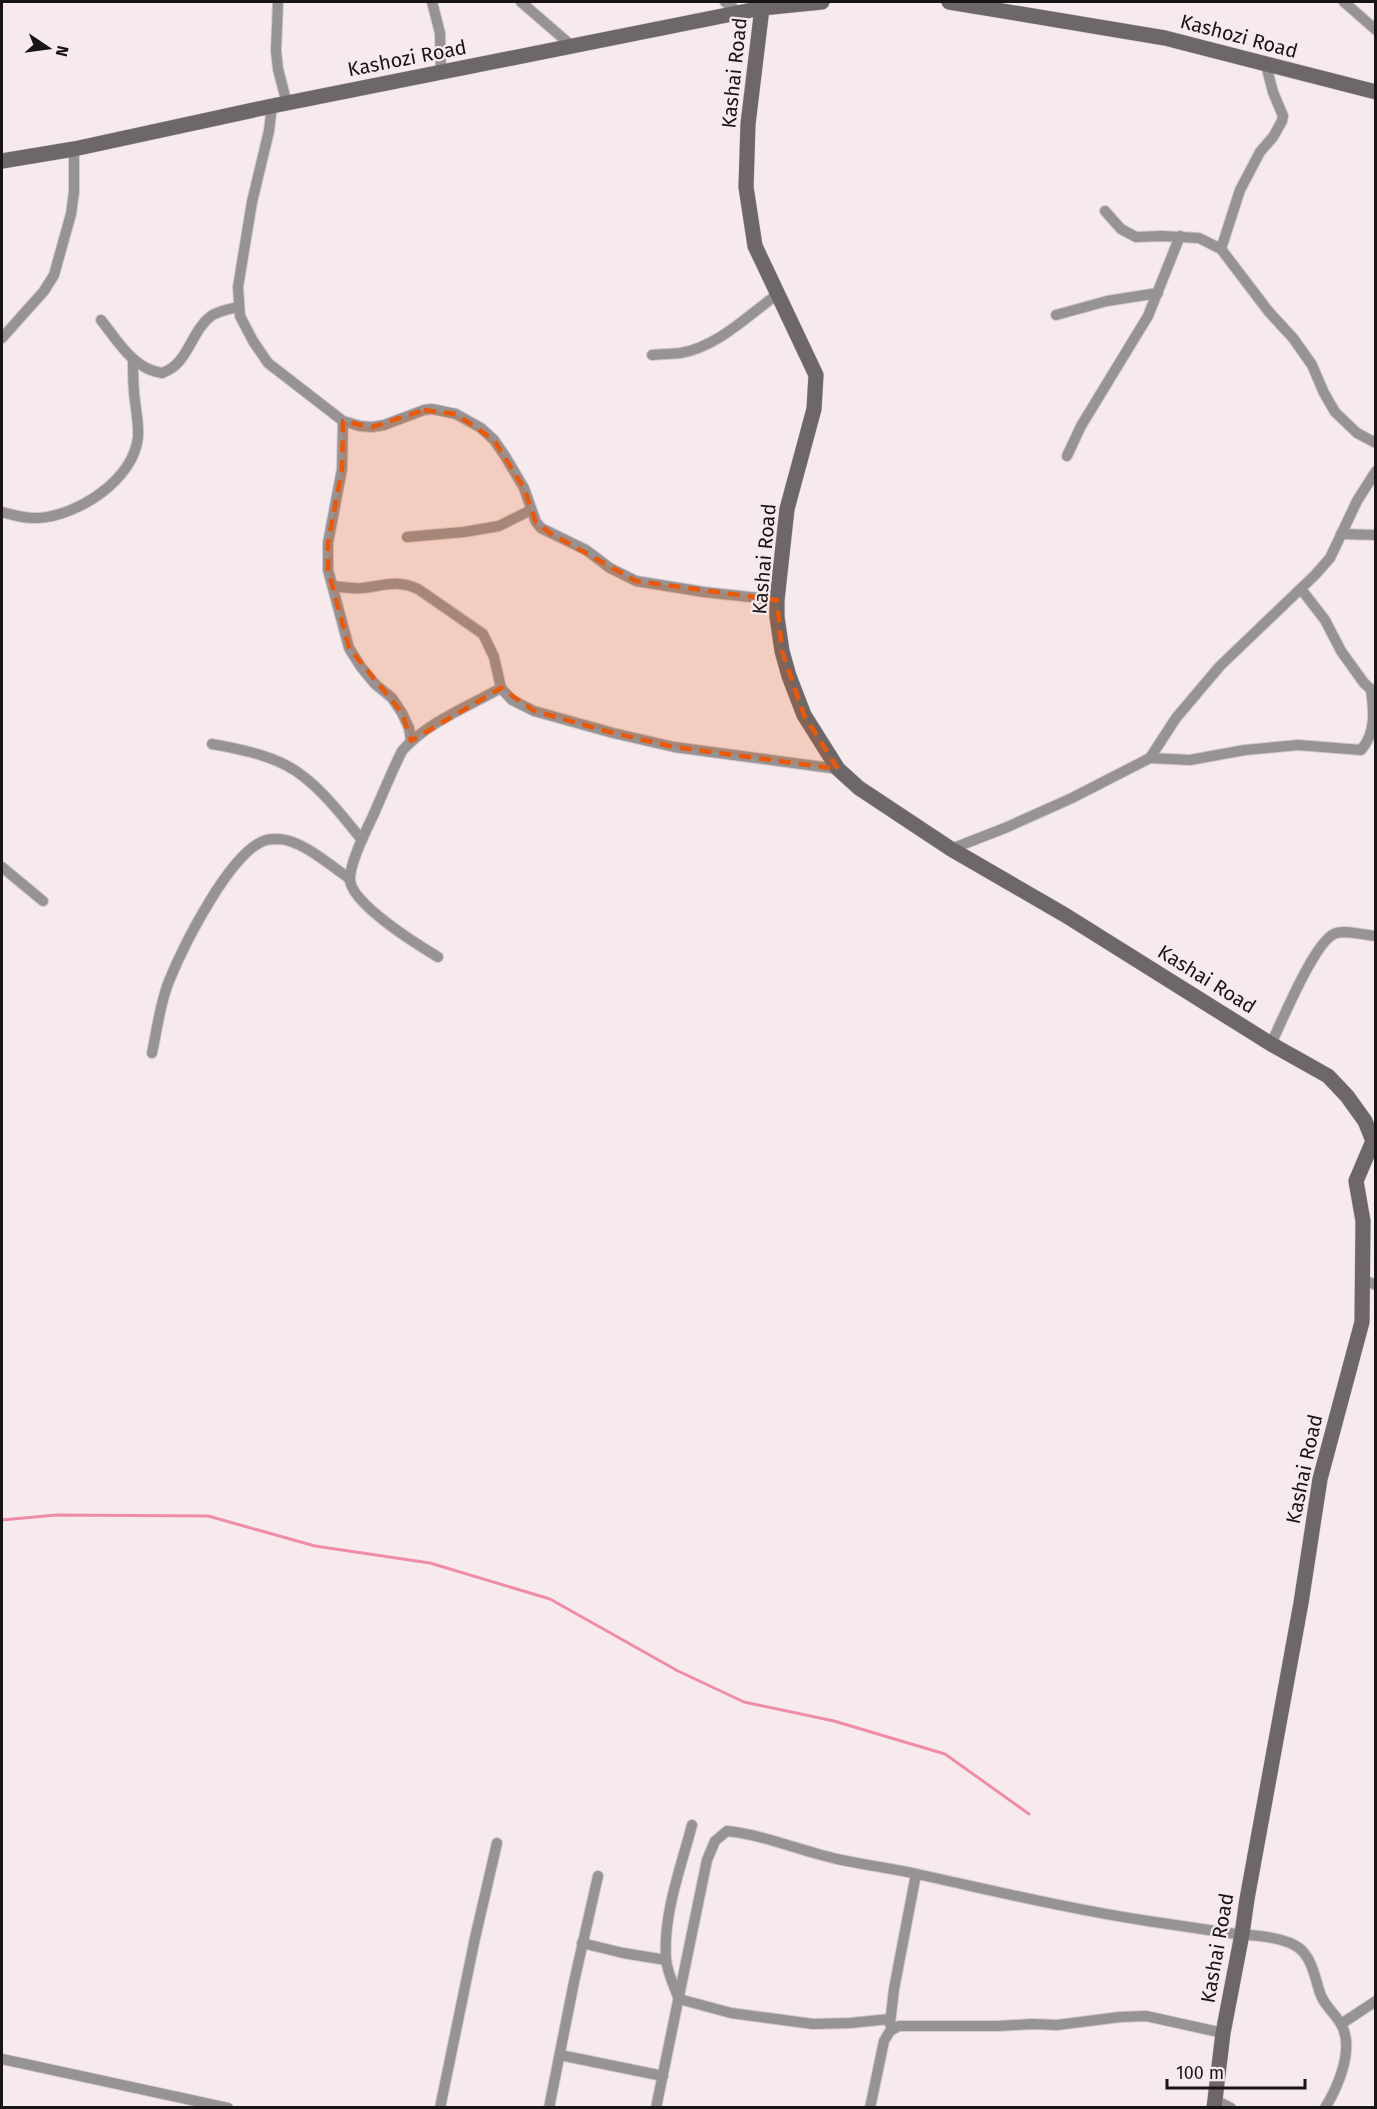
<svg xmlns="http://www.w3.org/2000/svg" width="1377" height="2109" viewBox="0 0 1377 2109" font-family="'Fira Sans',sans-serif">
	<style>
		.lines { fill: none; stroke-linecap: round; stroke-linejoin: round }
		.stream { stroke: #ef8ca9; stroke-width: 3 }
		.street-casing { stroke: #d3c8cb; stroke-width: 12 }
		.secondary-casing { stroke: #d3c8cb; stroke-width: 16 }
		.street { stroke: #979293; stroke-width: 10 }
		.secondary { stroke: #6e6768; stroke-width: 15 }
		.marked { fill: #e8590c; fill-opacity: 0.2; stroke: #e8590c; stroke-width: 4.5; stroke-dasharray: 12 8; stroke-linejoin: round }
		.labels { text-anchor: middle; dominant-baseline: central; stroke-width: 4.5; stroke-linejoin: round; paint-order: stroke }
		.street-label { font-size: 20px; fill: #191516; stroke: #f7eaed }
	</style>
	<rect width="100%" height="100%" fill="#f7eaed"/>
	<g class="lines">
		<path class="stream" d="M2,1520L56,1515L208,1516L315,1546L430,1563L550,1599L678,1671L744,1702L834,1721L945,1754L1029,1814"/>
		<g class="street-casing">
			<g id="street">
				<path d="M278,2L276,51L278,69L287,104"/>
				<path d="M432,2L440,33L441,73"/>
				<path d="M521,2L572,46"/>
				<path d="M725,2L740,13"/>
				<path d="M1344,2L1376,30"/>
				<path d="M272,106L269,131L252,202L238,287L240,316L253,341L268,363L343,421L360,426L372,427L384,425L424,410L432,409L456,414L481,428L494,440L505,456L524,488L536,522L541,528L586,550L610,568L636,581L704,592L777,600"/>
				<path d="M1105,211L1121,229L1136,237L1162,236L1199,238L1221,249L1269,312L1293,338L1312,365L1324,393L1335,412L1357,433L1376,443"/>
				<path d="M1221,249L1240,190L1260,152L1273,137L1282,121L1283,116L1273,92L1266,65"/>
				<path d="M1056,315L1107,301L1158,293"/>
				<path d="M101,320C118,341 133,369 162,373C189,364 190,332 211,316C218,311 229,309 238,307"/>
				<path d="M2,338L44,291L54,275L71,214L74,192V149"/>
				<path d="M652,355C662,354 672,354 681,353C719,346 748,315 778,294"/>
				<path d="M343,421L342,469L328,543V570L349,648L361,667L375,684L392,698L402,713L409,728L411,741"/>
				<path d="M1067,456L1081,426L1148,316L1180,236"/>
				<path d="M2,512C13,515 25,519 38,518C77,516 134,480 138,437C139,422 135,406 134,392C133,381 133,370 133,359"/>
				<path d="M1341,534L1376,535"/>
				<path d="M407,537L464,532L499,526L531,510"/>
				<path d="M333,586C342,587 352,589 362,588C384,586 395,579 418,589L483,634L494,657L501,688L512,700L534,711L613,733L674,747L838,769"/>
				<path d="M1301,589L1325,620L1341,651L1364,683L1375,693"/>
				<path d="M212,744C243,750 279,756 304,777C326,794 344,818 362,840"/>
				<path d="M1150,758L1190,760L1245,750L1298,745L1361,750C1376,733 1374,711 1371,690"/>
				<path d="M951,849L1005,828L1072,798L1150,758L1176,718L1220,666L1315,575L1330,558L1357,501L1376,471"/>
				<path d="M2,867L43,901"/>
				<path d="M438,957C418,945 350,903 350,879C350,862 365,833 372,818C382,796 391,773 402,751C426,723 469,706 501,688"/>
				<path d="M1271,1044C1282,1021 1314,943 1334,934C1344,929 1364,935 1376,936"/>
				<path d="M152,1053C157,1030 160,1003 169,981C183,947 230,851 266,840C269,839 275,839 279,839C302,840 331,866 350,879"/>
				<path d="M1364,1280L1376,1285"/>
				<path d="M692,1825C681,1867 663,1914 666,1959C667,1972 674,1986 679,1999L731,2013L813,2024L850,2023L890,2019"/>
				<path d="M582,1943L623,1953L666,1960"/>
				<path d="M890,2024L894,1989L916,1874"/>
				<path d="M1341,2024L1376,2001"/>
				<path d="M560,2055L663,2076"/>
				<path d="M2,2059L228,2108"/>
				<path d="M1215,2100L1231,2108"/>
				<path d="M440,2108L475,1938L497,1843"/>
				<path d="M549,2108L574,1982L598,1876"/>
				<path d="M656,2108L707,1860L715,1841L727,1831C765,1835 800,1851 837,1859C864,1865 891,1868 917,1874C995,1891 1069,1909 1148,1921C1175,1925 1202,1929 1229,1933C1248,1935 1284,1936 1299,1948C1312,1958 1315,1978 1320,1993C1324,2006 1336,2014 1342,2026C1354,2050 1338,2087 1325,2108"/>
				<path d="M870,2108L884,2041L890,2031L899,2026H998L1032,2024L1057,2025L1120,2017L1146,2016L1223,2033"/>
			</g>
		</g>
		<g class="secondary-casing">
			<g id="secondary">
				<path d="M949,2L1165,38L1376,92"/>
				<path d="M762,8L748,124L746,187L755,246L816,375L814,409L787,509L777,600V617L782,651L789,676L804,715L838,769L859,788L951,849L1065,915L1271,1044L1328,1076L1347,1096L1365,1121L1373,1141L1356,1181L1363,1221L1362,1322L1320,1479L1301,1603L1247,1899L1242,1934L1223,2033L1214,2108"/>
				<path d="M2,161L74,149L272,106L762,8L822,2"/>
			</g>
		</g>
		<use href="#street" class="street"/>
		<use href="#secondary" class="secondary"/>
	</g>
	<path class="marked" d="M424,410L456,414L494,440L524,488L536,522L550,533L636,581L777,600L782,651L804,715L838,769L674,747L613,733L534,711L501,688L411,741L402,713L349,648L328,570V543L342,469L343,421L372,427Z"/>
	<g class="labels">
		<g class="street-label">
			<text transform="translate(1239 36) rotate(15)">Kashozi Road</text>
			<text transform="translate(407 58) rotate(-11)">Kashozi Road</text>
			<text transform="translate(734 73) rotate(-84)">Kashai Road</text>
			<text transform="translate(764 559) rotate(-85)">Kashai Road</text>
			<text transform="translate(1207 979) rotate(32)">Kashai Road</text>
			<text transform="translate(1304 1469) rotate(-78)">Kashai Road</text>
			<text transform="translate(1217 1948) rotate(-80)">Kashai Road</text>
		</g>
	</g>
	<rect width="1377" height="2109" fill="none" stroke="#191516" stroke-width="6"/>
	<g transform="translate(48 48) rotate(103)" stroke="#f7eaed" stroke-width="4.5" paint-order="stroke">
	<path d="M0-4.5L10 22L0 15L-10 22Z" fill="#191516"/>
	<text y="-9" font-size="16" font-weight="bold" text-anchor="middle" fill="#191516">N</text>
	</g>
	<path d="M1167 2079v9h138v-9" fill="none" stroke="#191516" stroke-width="3"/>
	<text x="1176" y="2079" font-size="18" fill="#191516" stroke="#f7eaed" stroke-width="4.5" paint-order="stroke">100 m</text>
</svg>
